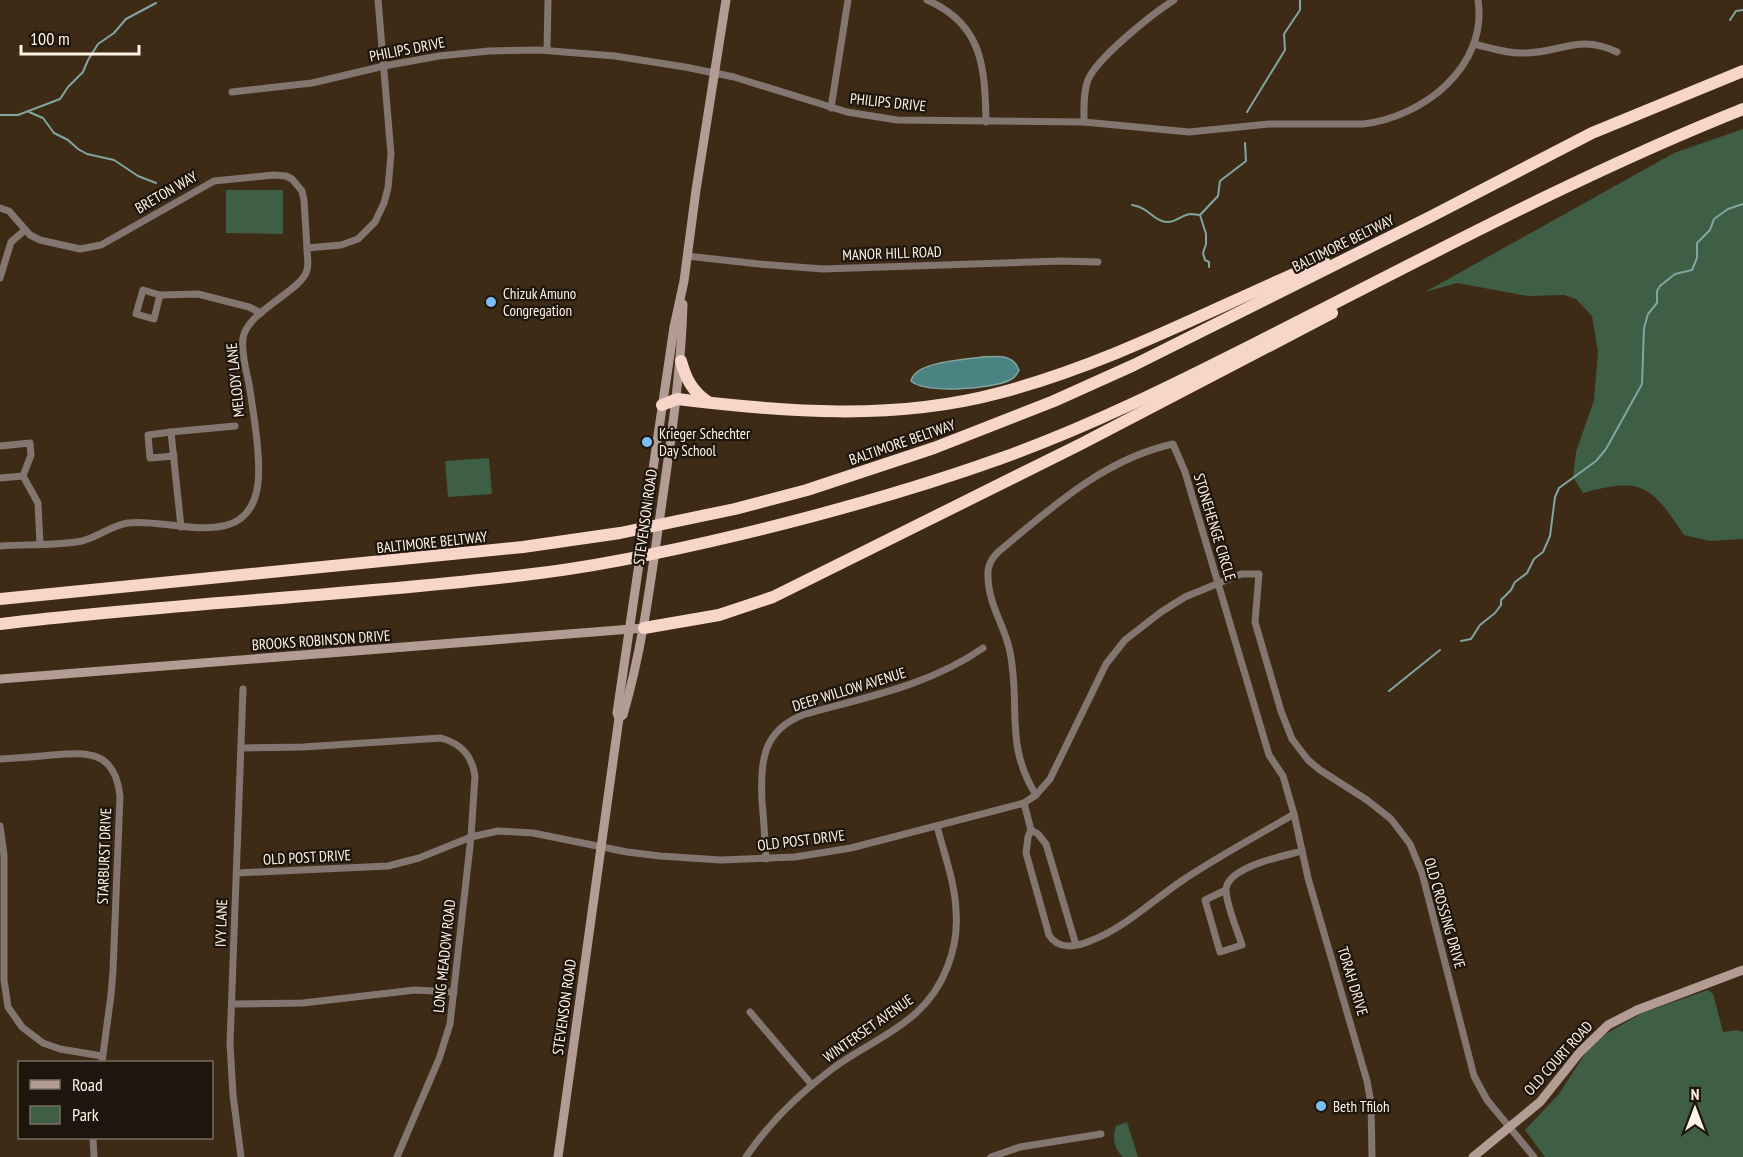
<svg xmlns="http://www.w3.org/2000/svg" width="1743" height="1157" viewBox="0 0 1743 1157" font-family="'PT Sans Narrow',sans-serif">
	<style>
		.green { fill: #3e5e45 }
		.water { fill: #4b8383; stroke: #81a5a1; stroke-width: 1.5 }
		.lines { fill: none; stroke-linecap: round; stroke-linejoin: round }
		.stream { stroke: #81a5a1; stroke-width: 2 }
		.street { stroke: #837570; stroke-width: 7 }
		.secondary { stroke: #b29c94; stroke-width: 9 }
		.highway { stroke: #f8d5c9; stroke-width: 12 }
		.poi-dot { fill: #7abff8; stroke: #1e150c; stroke-width: 2 }
		.labels { text-anchor: middle; dominant-baseline: central; stroke-width: 4.5; stroke-linejoin: round; paint-order: stroke }
		.street-label { font-size: 15px; fill: #fff3e6; stroke: #1e150c }
		.poi-label { font-size: 15px; fill: #fff3e6; stroke: #1e150c; text-anchor: start }
	</style>
	<rect width="100%" height="100%" fill="#3d2b16"/>
	<g class="green">
		<path d="M1743,129V539L1710,541L1684,535C1651,485 1641,477 1583,493L1573,477L1576,452L1594,400L1598,352L1592,316L1576,299L1564,295L1528,296L1457,283L1425,292L1674,153Z"/>
		<path d="M226,190H283V234L226,233Z"/>
		<path d="M489,458L492,494L448,497L445,461Z"/>
		<path d="M1708,990L1713,994L1723,1032L1738,1030L1743,1032V1157H1545L1525,1130L1559,1094L1588,1049L1604,1035L1642,1013Z"/>
		<path d="M1127,1122L1138,1157H1123C1114,1149 1112,1138 1116,1126Z"/>
	</g>
	<path class="water" d="M983,357C997,356 1013,354 1019,370C1017,375 1014,378 1010,380C992,389 926,394 911,381C915,361 965,360 983,357Z"/>
	<g class="lines">
		<g class="stream">
			<path d="M1730,20L1736,11L1743,10"/>
			<path d="M29,112L43,118L54,133L68,140L78,149L87,154L114,160L138,176L156,183"/>
			<path d="M1247,112L1285,50L1284,34L1300,10V0"/>
			<path d="M0,115H18L60,99L68,87L83,72L88,60L98,44L114,33L126,19L156,3"/>
			<path d="M1132,205C1149,208 1150,217 1162,221C1175,225 1180,215 1190,214C1194,214 1197,215 1200,215"/>
			<path d="M1200,215L1218,196L1220,181L1246,161L1245,143"/>
			<path d="M1200,215L1206,234V244L1203,253L1205,260L1209,262V267"/>
			<path d="M1461,641L1471,639L1480,625L1495,613L1501,605V600L1511,590L1515,582L1527,573L1534,559L1543,552L1550,536L1555,497L1559,488L1596,461L1606,449L1642,384L1644,328L1648,314L1657,303V291L1660,286L1675,274L1692,270L1697,258V243L1710,230L1714,219L1728,209L1743,204"/>
			<path d="M1389,691L1440,650"/>
		</g>
		<g class="street">
			<path d="M927,0C983,24 985,68 986,122"/>
			<path d="M1474,44C1491,48 1508,54 1525,53C1563,52 1579,34 1617,52"/>
			<path d="M547,50L548,0"/>
			<path d="M232,92L312,83L384,66L439,56L489,51L539,50L615,56L685,67L734,77L847,112L897,120L1084,122L1189,132L1269,124H1363C1423,117 1488,67 1478,0"/>
			<path d="M831,108L848,0"/>
			<path d="M1084,122C1084,109 1083,93 1088,80C1097,58 1152,14 1174,0"/>
			<path d="M0,208L9,211L30,235L40,240L80,249L101,245L214,181L274,175L286,176L292,179L302,191L304,200L307,248"/>
			<path d="M687,256L759,264L823,269L1060,261L1098,262"/>
			<path d="M0,278L11,242L25,230"/>
			<path d="M160,295L154,319L136,314L143,290L160,295L198,294L249,307L261,313"/>
			<path d="M171,432L148,435L150,458L174,456"/>
			<path d="M0,446L30,443L31,455L23,476L38,503L40,544"/>
			<path d="M0,478L23,476"/>
			<path d="M181,527L171,432L235,426"/>
			<path d="M0,546C27,544 56,546 82,541C98,537 112,525 128,523C171,517 250,555 258,483C261,457 253,410 249,384C246,369 241,353 243,338C247,311 302,291 307,270C309,264 307,255 307,248L341,245L358,239L375,222L384,203L388,188L391,154L378,0"/>
			<path d="M242,748L303,747L441,738C462,744 472,756 475,776L471,837L450,1024L439,1059L397,1157"/>
			<path d="M0,759C17,758 34,757 52,755C89,752 115,751 120,796L113,971L111,995L102,1062"/>
			<path d="M1036,795C1004,744 1021,706 1010,652C1005,626 988,604 988,576C987,566 991,559 998,552C1051,508 1104,459 1173,444L1185,472L1269,755L1283,776L1294,814L1308,878L1367,1081L1371,1103L1372,1157"/>
			<path d="M1024,803L1031,830L1028,837L1026,853L1049,935C1058,950 1076,947 1090,941C1125,928 1153,900 1183,880C1219,856 1257,836 1294,814"/>
			<path d="M0,826L4,855V980L8,1007L22,1027L43,1043L60,1049L102,1056"/>
			<path d="M1031,830L1038,834L1046,844L1076,945"/>
			<path d="M766,859C765,840 764,821 762,802C760,762 762,730 805,714C867,697 930,685 983,648"/>
			<path d="M237,873L388,866L419,858L471,837L498,831L533,833L627,852L660,856L721,860L795,857L851,848L1024,803L1036,795L1050,779L1106,664L1125,640L1161,612L1185,597L1241,574H1259L1255,622L1281,711L1292,739L1308,760L1320,770L1367,800L1391,819L1410,844L1422,873L1474,1076L1487,1100L1534,1157"/>
			<path d="M1226,890L1205,900L1220,952L1242,945C1237,929 1227,907 1226,891C1225,867 1284,856 1302,851"/>
			<path d="M232,1004L303,1003L415,990L454,992"/>
			<path d="M750,1012L812,1085"/>
			<path d="M93,1138L94,1157"/>
			<path d="M241,1157L233,1095L230,1044L243,689"/>
			<path d="M746,1157C769,1123 800,1093 832,1069C858,1049 891,1036 916,1013C944,988 959,948 956,911C955,882 944,854 937,826"/>
			<path d="M991,1157L1020,1147L1101,1134"/>
		</g>
		<g class="secondary">
			<path d="M0,679L644,628"/>
			<path d="M619,718L623,715C643,647 651,578 661,509C671,440 681,373 683,304"/>
			<path d="M558,1157L619,718L617,713L674,327L684,281L696,190L726,0"/>
			<path d="M1473,1157L1540,1102L1580,1052L1608,1025L1637,1010L1743,970"/>
		</g>
		<g class="highway">
			<path d="M681,361C686,379 692,391 708,402"/>
			<path d="M662,405L677,399C784,412 894,421 999,393C1113,363 1217,306 1324,261"/>
			<path d="M0,599L523,547L620,533L735,509L807,490L934,448L1054,401L1134,365L1430,217L1592,133L1743,71"/>
			<path d="M0,624C174,603 350,596 524,575C597,567 671,551 742,534C829,513 915,489 999,459C1089,427 1175,384 1260,341C1419,261 1577,175 1743,109"/>
			<path d="M644,628L719,615L773,597L1081,444L1332,313"/>
		</g>
	</g>
	<g class="poi-dot">
		<circle cx="491" cy="302" r="6"/>
		<circle cx="647" cy="442" r="6"/>
		<circle cx="1321" cy="1106" r="6"/>
	</g>
	<g class="labels">
		<g class="street-label">
			<text transform="translate(407 49) rotate(-11)">PHILIPS DRIVE</text>
			<text transform="translate(888 102) rotate(6)">PHILIPS DRIVE</text>
			<text transform="translate(166 192) rotate(-30)">BRETON WAY</text>
			<text transform="translate(1343 243) rotate(-26)">BALTIMORE BELTWAY</text>
			<text transform="translate(892 253) rotate(-2)">MANOR HILL ROAD</text>
			<text transform="translate(235 380) rotate(-96)">MELODY LANE</text>
			<text transform="translate(902 442) rotate(-19)">BALTIMORE BELTWAY</text>
			<text transform="translate(645 517) rotate(-82)">STEVENSON ROAD</text>
			<text transform="translate(1215 527) rotate(73)">STONEHENGE CIRCLE</text>
			<text transform="translate(432 542) rotate(-6)">BALTIMORE BELTWAY</text>
			<text transform="translate(321 640) rotate(-4)">BROOKS ROBINSON DRIVE</text>
			<text transform="translate(849 689) rotate(-17)">DEEP WILLOW AVENUE</text>
			<text transform="translate(801 840) rotate(-7)">OLD POST DRIVE</text>
			<text transform="translate(104 856) rotate(-88)">STARBURST DRIVE</text>
			<text transform="translate(307 857) rotate(-3)">OLD POST DRIVE</text>
			<text transform="translate(1445 913) rotate(74)">OLD CROSSING DRIVE</text>
			<text transform="translate(221 923) rotate(-88)">IVY LANE</text>
			<text transform="translate(444 956) rotate(-84)">LONG MEADOW ROAD</text>
			<text transform="translate(1353 981) rotate(73)">TORAH DRIVE</text>
			<text transform="translate(564 1007) rotate(-82)">STEVENSON ROAD</text>
			<text transform="translate(868 1028) rotate(-35)">WINTERSET AVENUE</text>
			<text transform="translate(1558 1058) rotate(-48)">OLD COURT ROAD</text>
		</g>
		<g class="poi-label">
			<text x="503" y="293">Chizuk Amuno<tspan x="503" dy="17">Congregation</tspan></text>
			<text x="659" y="433">Krieger Schechter<tspan x="659" dy="17">Day School</tspan></text>
			<text x="1333" y="1106">Beth Tfiloh</text>
		</g>
	</g>
	<rect x="18" y="1061" width="195" height="78" fill="#1e150c" stroke="#786e63" stroke-width="1.5"/>
	<rect x="30" y="1080" width="30" height="9" fill="#b29c94" stroke="#786e63" stroke-width="1.5"/>
	<text x="72" y="1091" font-size="18" fill="#fff3e6">Road</text>
	<rect x="30" y="1106" width="30" height="18" fill="#3e5e45" stroke="#786e63" stroke-width="1.5"/>
	<text x="72" y="1121" font-size="18" fill="#fff3e6">Park</text>
	<g transform="translate(1695 1109)" stroke="#1e150c" stroke-width="4.5" paint-order="stroke">
	<path d="M0-4.5L10 22L0 15L-10 22Z" fill="#fff3e6"/>
	<text y="-9" font-size="16" font-weight="bold" text-anchor="middle" fill="#fff3e6">N</text>
	</g>
	<path d="M21 45v9h118v-9" fill="none" stroke="#fff3e6" stroke-width="3"/>
	<text x="30" y="45" font-size="18" fill="#fff3e6" stroke="#1e150c" stroke-width="4.5" paint-order="stroke">100 m</text>
</svg>
